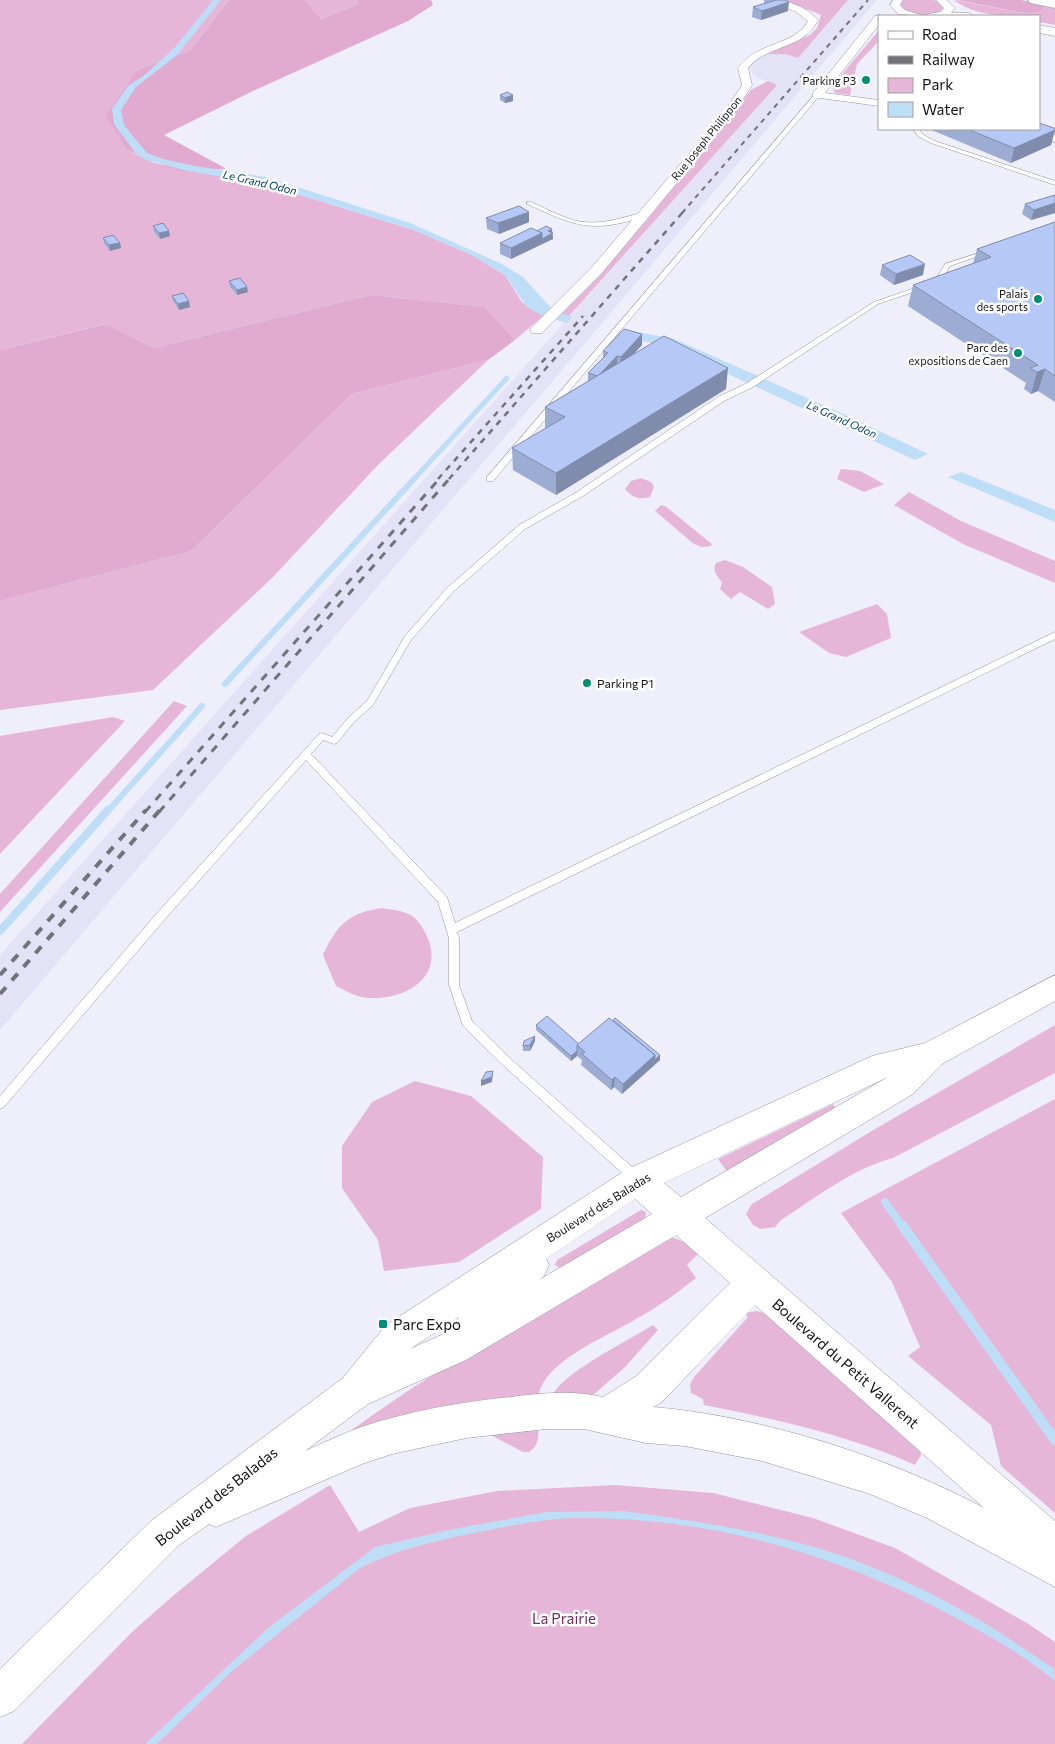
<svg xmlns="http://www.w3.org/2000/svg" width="1055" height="1744" viewBox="0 0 1055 1744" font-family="Commissioner,sans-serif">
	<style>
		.built { fill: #e4e2f6 }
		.green { fill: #e6b6d8 }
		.forest { fill: #e1aad1 }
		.water { fill: #beddf7 }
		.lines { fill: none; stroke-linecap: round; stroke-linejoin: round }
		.stream-far3 { stroke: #beddf7; stroke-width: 5 }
		.stream-far2 { stroke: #beddf7; stroke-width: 6 }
		.stream-far1 { stroke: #beddf7; stroke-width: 8 }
		.stream { stroke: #beddf7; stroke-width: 10 }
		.service-casing { stroke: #95939f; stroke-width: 1 }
		.minor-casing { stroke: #95939f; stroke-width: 1 }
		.secondary-casing { stroke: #95939f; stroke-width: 1 }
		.service { fill: #fff; fill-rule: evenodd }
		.minor { fill: #fff; fill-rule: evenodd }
		.secondary { fill: #fff; fill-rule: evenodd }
		.rail-far3 { stroke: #73727a; stroke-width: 2; stroke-dasharray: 5 5; stroke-linecap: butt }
		.rail-far2 { stroke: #73727a; stroke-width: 2.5; stroke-dasharray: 6 6; stroke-linecap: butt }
		.rail-far1 { stroke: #73727a; stroke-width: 3; stroke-dasharray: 8 8; stroke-linecap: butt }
		.rail { stroke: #73727a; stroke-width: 4; stroke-dasharray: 9 9; stroke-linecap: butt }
		.wall { fill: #9dacd3 }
		.shaded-wall { fill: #7f8cac }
		.building { fill: #b6c8f5; stroke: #7f8cac }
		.poi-dot { fill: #008d75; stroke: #fff; stroke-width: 2 }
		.labels { text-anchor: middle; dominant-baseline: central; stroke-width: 5; stroke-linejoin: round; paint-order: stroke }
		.far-poi-label { font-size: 11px; fill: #131217; stroke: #fff; text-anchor: end }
		.far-street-label { font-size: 11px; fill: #131217; stroke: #fff }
		.far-water-label { font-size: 11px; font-style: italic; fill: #004068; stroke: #fff }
		.poi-label { font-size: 12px; fill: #131217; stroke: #fff; text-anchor: start }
		.street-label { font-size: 12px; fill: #131217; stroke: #fff }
		.near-poi-label { font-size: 15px; fill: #131217; stroke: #fff; text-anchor: start }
		.near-street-label { font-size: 15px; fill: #131217; stroke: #fff }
		.near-park-label { font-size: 15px; fill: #6f2e60; stroke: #fff }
	</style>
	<rect width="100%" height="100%" fill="#efeefb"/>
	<path class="built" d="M848,0H877L0,1030V955L776,85L754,76L749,68L752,62L768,54H785L798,58Z"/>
	<g class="green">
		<path d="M0,0H229L190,50L137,70L127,150L155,163L268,185L414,230L472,255L505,275L522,302L543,316L515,340L483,307L371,295L154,348L105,324L0,350Z"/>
		<path d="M305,0H357L358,4L321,19Z"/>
		<path d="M785,0H848L798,58L785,54H768L810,35L817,28L821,15Z"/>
		<path d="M903,0H933L941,3L944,9C932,20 912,14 900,8V2Z"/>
		<path d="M954,0L1025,13L1046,5L1055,6V25L1039,22V16C1011,16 977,18 954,0Z"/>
		<path d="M879,30V41L857,64L850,95L835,93L832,86Z"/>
		<path d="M768,81L777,85L569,316L560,314L647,220L751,90Z"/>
		<path d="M488,360L378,465L272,578L153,690L0,710V601L191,551L352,394Z"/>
		<path d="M841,469L860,471L884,484L864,492L837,479Z"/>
		<path d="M641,478L651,482L654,487L650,497C640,500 632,498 625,489L631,481Z"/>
		<path d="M909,492L961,521L1055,561V583L963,544L894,505Z"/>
		<path d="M661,505L665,506L712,544L711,546L702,547L694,544L655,511Z"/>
		<path d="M725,560L743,567L772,587L775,604L768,609L740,592L731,599L720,589L722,582C717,576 712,571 716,563Z"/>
		<path d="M877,604L887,614L891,638L846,657L829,653L799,632Z"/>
		<path d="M174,701L187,706L0,912V894Z"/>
		<path d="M113,717L125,721L0,854V736Z"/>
		<path d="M382,908C391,910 403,910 412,916C419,920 426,933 429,941C442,980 403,1000 369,998C358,998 346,991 336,986L323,955C337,925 348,913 382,908Z"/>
		<path d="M1055,1025V1073L893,1158C851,1169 816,1198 781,1220L775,1227L760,1229L753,1225L746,1214L752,1204L875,1129Z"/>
		<path d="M415,1081L471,1096L543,1157L541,1209L459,1262L384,1271L378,1240L342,1188V1146L372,1102Z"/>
		<path d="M1055,1099V1513L1001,1466L991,1425L908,1356L920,1347L892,1282L841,1213Z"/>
		<path d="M833,1104L837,1111L728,1173L718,1159Z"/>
		<path d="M641,1210L646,1212L645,1218L560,1268L555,1265L557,1260Z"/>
		<path d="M672,1237L687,1243L700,1252L687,1265L696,1278C677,1293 658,1307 636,1319C607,1337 539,1362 538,1401L356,1438L352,1430C452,1356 564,1299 672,1237Z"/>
		<path d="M757,1311L767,1314L919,1448L921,1455L915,1465C848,1435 775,1419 704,1405L703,1399L691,1393L690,1384L694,1377L748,1317L744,1313Z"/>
		<path d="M653,1325L658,1330L626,1366L590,1398L553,1395C562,1373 631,1339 653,1325Z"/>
		<path d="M538,1421C538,1434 541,1444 529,1452H523L485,1432Z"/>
		<path d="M330,1485L359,1532L410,1508L497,1491L615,1485L713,1493L813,1518L895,1548L1027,1623L1055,1642V1744H22L132,1632L174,1595L246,1536Z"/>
	</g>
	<g class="forest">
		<path d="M229,0H305L321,19L358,4L357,0H431L433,5L408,21L253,91L164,135L227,169L181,171L127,150L106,116L137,70L190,50Z"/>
		<path d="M957,0H1021L1046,5L1039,12L1025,13Z"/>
		<path d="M371,295L484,307L515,340L488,360L352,394L191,551L0,601V350L106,324L154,348Z"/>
	</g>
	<g class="water">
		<path d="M213,0H221L177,55L136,87L121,110L124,125L147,153L163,159L195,166L266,177L410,223L502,264L523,277L553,310L572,317L567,323L543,316L527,307L505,275L472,255L414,230L268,185L183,170L144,159L135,152L114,124L112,109L128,86L146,74L176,46Z"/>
		<path d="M629,331L672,338L850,417L928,454L915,460L665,345L622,338Z"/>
		<path d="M961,472L1055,510V522L948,477Z"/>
		<path d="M624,1511C680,1519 737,1527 792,1541C857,1557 923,1587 981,1621C1006,1636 1030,1653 1054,1669L1055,1681C1025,1656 990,1636 956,1618C839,1554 707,1516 573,1518C542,1519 510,1526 479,1532C439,1540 397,1549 360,1568L232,1671L157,1744H145L268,1628L375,1547L453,1529L547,1512Z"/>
	</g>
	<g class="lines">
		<path class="stream-far3" d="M414,479L507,378"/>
		<g class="stream-far2">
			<path d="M225,684L415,478"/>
			<path d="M107,812L202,706"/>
		</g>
		<g class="stream-far1">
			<path d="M0,931L108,810"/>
			<path d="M885,1202L902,1226"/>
		</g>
		<path class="stream" d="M902,1225L1055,1440"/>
		<g class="service-casing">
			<g id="service">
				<path d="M815,94L820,95L493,481H487V477Z"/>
				<path d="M913,129H919L922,134L935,141L1055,181V185L931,143L918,136Z"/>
				<path d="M527,202H531C543,207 555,214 567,218C593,228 618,219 644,212L647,214C640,219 630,221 621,223C582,232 561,219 527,204Z"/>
				<path d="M985,251L990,252L950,266L940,283L878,304L753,387L724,401L583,496L525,529L453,592L411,640L373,705L354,722L337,743L334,744L323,740L311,754L447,897L455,923L1055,632V639L457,932L459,938V985L472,1021L513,1061L641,1175L643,1179L641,1183L637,1184L633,1183L505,1067L463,1026L449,985V938L438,902L306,760L166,918L4,1107L0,1109V1096L158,912L319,734L322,733L332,737L348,718L367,701L405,636L447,588L519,525L577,492L718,397L747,383L874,302L935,281L945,264Z"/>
			</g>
		</g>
		<g class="minor-casing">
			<g id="minor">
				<path d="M767,0C786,0 805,5 818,20C804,50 767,44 748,68L752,85L731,118L602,273L542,333H532L530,330L532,327L592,267L723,114L742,85L738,68C757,41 795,46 808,21L796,12Z"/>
				<path d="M893,0H903L900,5L905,10L925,16L898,14L890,5Z"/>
				<path d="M936,0H947L955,8L951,13H969L974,16H927L928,14L940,12L944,8Z"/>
				<path d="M879,15L883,16H879V25L825,93L879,100V106L813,97V93L875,16Z"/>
				<path d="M1016,129H1033L1055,135V142Z"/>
			</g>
		</g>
		<g class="secondary-casing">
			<g id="secondary">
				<path d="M1028,0H1055V8L1030,3Z"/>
				<path d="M1039,25L1055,28V36L1039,33Z"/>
				<path d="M1055,975V1001L942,1064L913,1094L705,1218L1055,1521V1587L927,1518L870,1494L762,1461L685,1446L646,1443L584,1429H546L466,1438L392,1454L362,1464L216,1527L209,1524L178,1546L14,1711L0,1717V1669L152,1520L343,1378L386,1325L626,1170L872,1056L925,1043ZM888,1077L681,1197L664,1183ZM635,1199L652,1214L539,1280L544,1276L549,1265L546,1259ZM676,1235L730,1283L635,1377L603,1397C572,1390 542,1393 511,1397C461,1402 410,1411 361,1427C342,1434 323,1443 305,1451L368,1404L466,1360ZM755,1305L984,1508C889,1457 761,1416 653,1407L661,1403ZM459,1317L452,1330L410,1349Z"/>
			</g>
		</g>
		<use href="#service" class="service"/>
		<use href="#minor" class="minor"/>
		<use href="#secondary" class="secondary"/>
		<path class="rail-far3" d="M682,213L868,0"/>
		<g class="rail-far2">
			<path d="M438,479L583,316"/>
			<path d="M449,479L683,212"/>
		</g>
		<g class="rail-far1">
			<path d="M145,812L440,478"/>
			<path d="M159,812L450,478"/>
		</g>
		<g class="rail">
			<path d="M0,975L146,810"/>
			<path d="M0,994L160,810"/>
		</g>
	</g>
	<g class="wall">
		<path d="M764,0H785L788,11L761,20L752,17L753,7L764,4Z"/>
		<path d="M500,95L513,101L505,103L500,100Z"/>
		<path d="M929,129H1039L1055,130L1051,145L1011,163Z"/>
		<path d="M1055,195V213L1031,220L1022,214L1025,204Z"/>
		<path d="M486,218L529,222L499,234L487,229Z"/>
		<path d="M1055,222V402L1038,391L1031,394L1024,389L1026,383L908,306L913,285L973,264L977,249Z"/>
		<path d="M153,226L170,236L160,239L154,232Z"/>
		<path d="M537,231L552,233L553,239L511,259L500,254V243Z"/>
		<path d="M103,238L120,243L121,248L110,251L104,243Z"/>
		<path d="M882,265L923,275L894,285L880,275Z"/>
		<path d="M229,281L248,292L237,295L230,287Z"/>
		<path d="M172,296L190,307L179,310L173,301Z"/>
		<path d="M642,345L633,355L726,389L556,495L513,470L512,448L545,429V407L588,381V373L603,358V351Z"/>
		<path d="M536,1025L579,1044L660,1055V1060L622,1094L614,1087L611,1090L581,1065L582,1060L577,1056L571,1061L536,1030Z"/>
		<path d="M535,1036V1041L530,1051H523V1046Z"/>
	</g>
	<g class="shaded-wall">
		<path d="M789,2L788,11L761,20L762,11Z"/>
		<path d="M513,95V101L505,103V98Z"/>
		<path d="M1055,130L1051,145L1011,163L1014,148Z"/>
		<path d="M1055,203V213L1031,220L1034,210Z"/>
		<path d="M529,212V222L499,234L498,223Z"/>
		<path d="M552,229L553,239L542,244V239L548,231Z"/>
		<path d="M169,231L170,236L160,239L159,233Z"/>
		<path d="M542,233V244L511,259V248Z"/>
		<path d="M120,243L121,248L110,251L109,245Z"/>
		<path d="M925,264L923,275L894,285L896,274Z"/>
		<path d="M247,287L248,292L237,295V290Z"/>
		<path d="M189,301L190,307L179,310L178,304Z"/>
		<path d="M642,334V345L620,368L621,357Z"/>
		<path d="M617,356V367L598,376Z"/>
		<path d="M728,368L726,389L556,495V473Z"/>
		<path d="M1045,369L1038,391L1031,394L1037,372Z"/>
		<path d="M535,1036V1041L530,1051V1045Z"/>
		<path d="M577,1051V1056L571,1061V1056Z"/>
		<path d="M655,1055H660V1060L622,1094L623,1084Z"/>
		<path d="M493,1071L492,1082L481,1086V1081Z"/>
		<path d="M615,1077L614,1087L611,1090L612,1080Z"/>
	</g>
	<g class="building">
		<path d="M776,0H785L789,2L762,11L753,7Z"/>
		<path d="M507,92L513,95L505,98L500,95Z"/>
		<path d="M1039,123L1054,128L1055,130L1014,148L967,129H1039Z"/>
		<path d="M1055,195V203L1034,210L1025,204Z"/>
		<path d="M519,206L529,212L498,223L486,218Z"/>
		<path d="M1055,222V376L1045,369L1037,372L1030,368L1038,365L913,285L991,257L977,249Z"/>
		<path d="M163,223L169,231L159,233L153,226Z"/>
		<path d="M546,226L552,229L548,231L553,233L542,239V233L537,231Z"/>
		<path d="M531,228L542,233L511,248L500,243Z"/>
		<path d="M113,235L120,243L109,245L103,238Z"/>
		<path d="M910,255L925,264L896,274L882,265Z"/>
		<path d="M240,278L247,287L237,290L229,281Z"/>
		<path d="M183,293L189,301L178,304L172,296Z"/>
		<path d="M624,329L642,334L621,357L617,356L598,376L588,373L608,353L603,351Z"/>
		<path d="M664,336L728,368L556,473L512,448L565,417L545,407Z"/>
		<path d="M547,1016L579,1044L577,1045V1051L571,1056L536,1025Z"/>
		<path d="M609,1018L655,1055L623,1084L615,1077L612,1080L582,1054L585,1052L577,1045Z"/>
		<path d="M615,1018L660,1055L655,1060V1055L613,1020Z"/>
		<path d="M535,1036L530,1045L523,1046L524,1041Z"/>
		<path d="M493,1071L492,1077L481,1081L486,1072Z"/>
	</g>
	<g class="poi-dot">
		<circle cx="866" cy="80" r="5"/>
		<circle cx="1038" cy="299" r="5"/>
		<circle cx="1018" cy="353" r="5"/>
		<circle cx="587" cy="683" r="5"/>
		<rect x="378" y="1319" width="10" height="10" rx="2.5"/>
	</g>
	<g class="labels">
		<g class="far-poi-label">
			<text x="856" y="80">Parking P3</text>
			<text x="1028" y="293">Palais<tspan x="1028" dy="13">des sports</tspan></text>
			<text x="1008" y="347">Parc des<tspan x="1008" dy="13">expositions de Caen</tspan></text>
		</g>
		<g class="far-street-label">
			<text transform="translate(706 138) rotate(-51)">Rue Joseph Philippon</text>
		</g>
		<g class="far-water-label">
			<text transform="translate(260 182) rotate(13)">Le Grand Odon</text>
			<text transform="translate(842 419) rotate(24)">Le Grand Odon</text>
		</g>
		<g class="poi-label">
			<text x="597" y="683">Parking P1</text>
		</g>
		<g class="street-label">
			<text transform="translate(598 1207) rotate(-32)">Boulevard des Baladas</text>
		</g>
		<g class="near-poi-label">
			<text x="393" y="1324">Parc Expo</text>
		</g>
		<g class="near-street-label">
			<text transform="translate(846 1363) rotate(41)">Boulevard du Petit Vallerent</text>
			<text transform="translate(216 1496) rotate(-38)">Boulevard des Baladas</text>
		</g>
		<g class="near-park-label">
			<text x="564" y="1618">La Prairie</text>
		</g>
	</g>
	<rect x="878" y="15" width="162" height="115" fill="#ffffff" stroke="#a1a0a2"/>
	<rect x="888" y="31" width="25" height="8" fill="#ffffff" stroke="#a1a0a2"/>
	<text x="922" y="40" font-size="15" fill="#131217">Road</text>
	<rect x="888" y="56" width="25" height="8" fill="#73727a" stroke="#a1a0a2"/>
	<text x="922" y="65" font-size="15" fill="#131217">Railway</text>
	<rect x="888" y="78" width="25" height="15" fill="#e6b6d8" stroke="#a1a0a2"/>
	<text x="922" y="90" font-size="15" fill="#131217">Park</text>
	<rect x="888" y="102" width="25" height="15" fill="#beddf7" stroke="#a1a0a2"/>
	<text x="922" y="115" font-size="15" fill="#131217">Water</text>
</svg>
